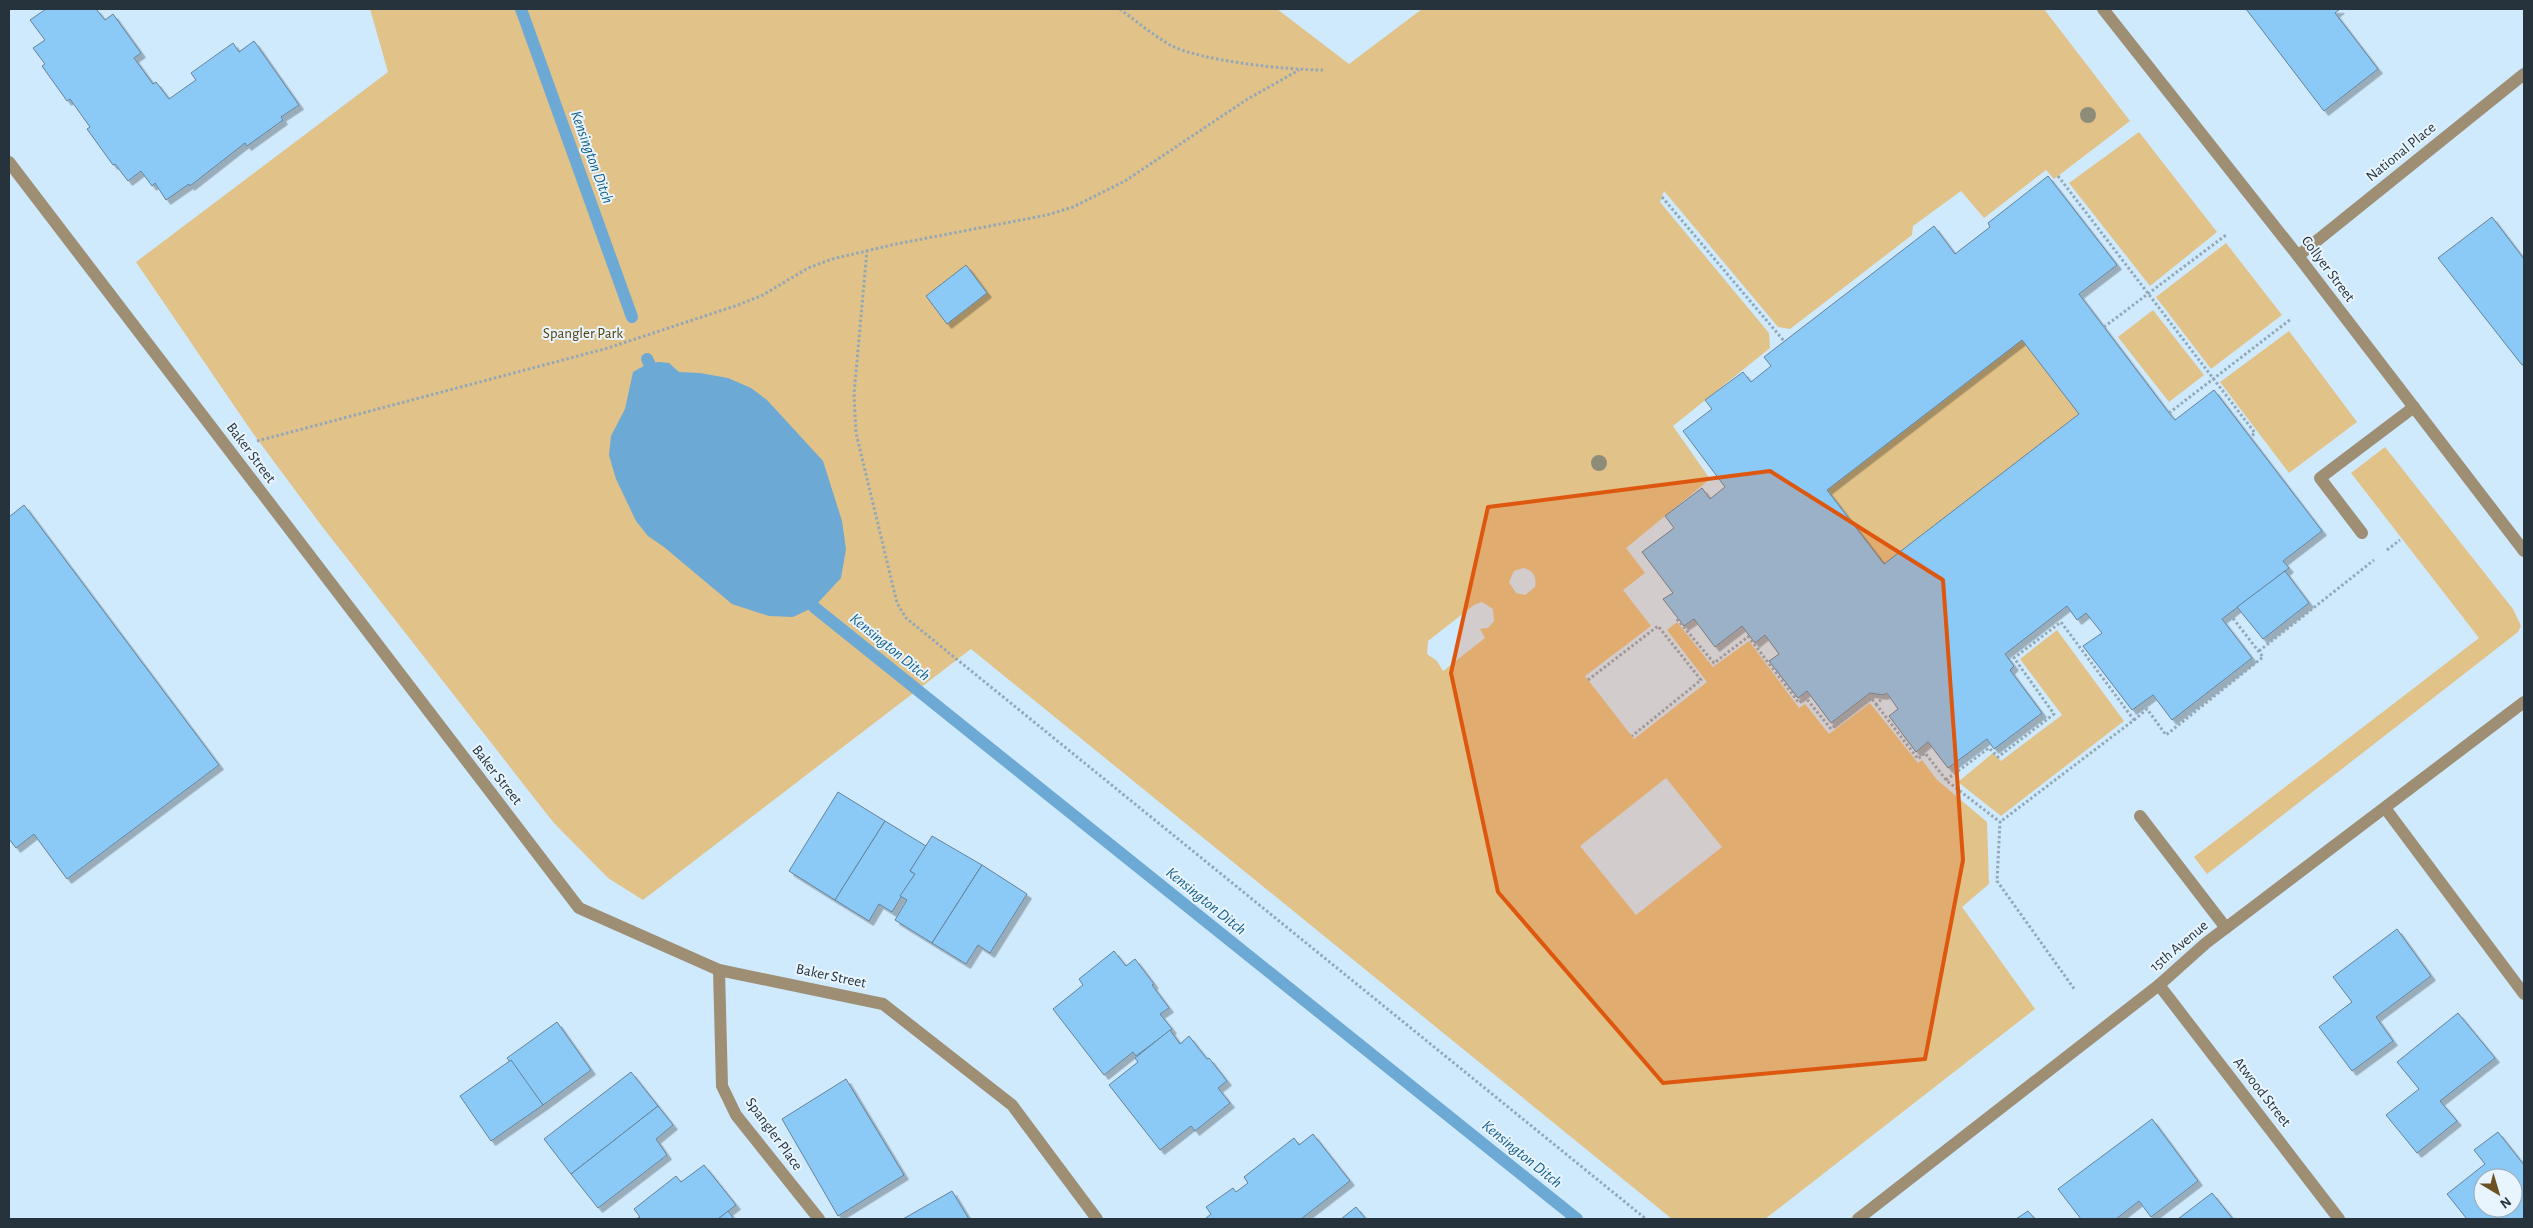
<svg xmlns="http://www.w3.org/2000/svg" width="2533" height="1228" viewBox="0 0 2533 1228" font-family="'Alegreya Sans',sans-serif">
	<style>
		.green { fill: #e1c289; fill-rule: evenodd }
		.water { fill: #6ca9d5 }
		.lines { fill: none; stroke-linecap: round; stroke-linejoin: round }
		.stream { stroke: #6ca9d5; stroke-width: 12 }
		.building { fill: #8bc9f6; stroke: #658298; fill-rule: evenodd; filter: url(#shadow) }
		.path { stroke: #93a8b7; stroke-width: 3; stroke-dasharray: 2.5 2.5; stroke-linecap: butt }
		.minor { stroke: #9d8e74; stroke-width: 12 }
		.tree { fill: #8d8c79 }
		.marked { fill: #de570e; fill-opacity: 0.2; stroke: #de570e; stroke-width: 4; stroke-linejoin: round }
		.labels { text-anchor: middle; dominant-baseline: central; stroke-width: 4; stroke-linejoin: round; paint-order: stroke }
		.street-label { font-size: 15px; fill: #27333c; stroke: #e8f5ff }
		.park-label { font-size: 15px; fill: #57400d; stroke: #e8f5ff }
		.water-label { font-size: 16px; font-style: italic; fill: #155d88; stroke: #e8f5ff }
	</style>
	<defs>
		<filter id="shadow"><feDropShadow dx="4.5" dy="4.5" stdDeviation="0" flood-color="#0004"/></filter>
	</defs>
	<rect width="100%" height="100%" fill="#d0eafd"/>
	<g class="green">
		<path d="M370,9H1277L1349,64L1422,9H2044L2130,121L2054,179L2046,170L1984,218L1961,191L1913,226L1912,235L1790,329L1778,327L1664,191L1660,202L1769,333L1770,348L1673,426L1710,479L1626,548L1645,573L1623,590L1651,626L1585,676L1634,739L1707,682L1667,630L1677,622L1713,667L1749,641L1799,708L1805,704L1829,734L1870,703L1918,763L1922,760L1937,780L1987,822L1989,884L1962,907L2035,1009L1765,1219H1672L971,649L643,900L608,878L553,822L321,525L252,432L136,262L388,72ZM1523,568C1533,570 1537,576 1535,587L1525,595L1516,593L1509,582L1514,571ZM1482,602L1493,609L1494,621L1488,628L1480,629L1485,638L1443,671L1437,661L1427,654L1428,641L1474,605ZM1666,778L1722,847L1636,915L1580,846Z"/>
		<path d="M2139,132L2217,232L2150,286L2069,183Z"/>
		<path d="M2226,243L2282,315L2211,369L2156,297Z"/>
		<path d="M2153,310L2204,375L2169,402L2118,337Z"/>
		<path d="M2289,331L2357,422L2289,473L2220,382Z"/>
		<path d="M2022,340L2079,414L1884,564L1827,490Z"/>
		<path d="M2385,447L2513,609L2521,626L2518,632L2207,874L2194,857L2479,638L2351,473Z"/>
		<path d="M2057,630L2124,721L2001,816L1958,782L1993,753L2001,761L2062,715L2020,659Z"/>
	</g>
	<path class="water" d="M659,362L669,363L679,372L700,373L728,378L751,388L767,400L823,461L842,521L846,549L841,578L814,607L793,617L769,616L732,604L664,547L648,536L636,521L616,479L609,455L611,436L625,409L633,372L649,363Z"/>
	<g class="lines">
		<g class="stream">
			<path d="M521,9L632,317"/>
			<path d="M647,359L649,363"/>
			<path d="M814,607L1577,1219"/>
		</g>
	</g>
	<g class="building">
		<path d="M46,9H96L105,20L113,14L141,53L134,58L153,84L156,82L169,99L196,80L191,73L233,43L239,52L254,41L299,105L281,117L283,120L247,146L245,143L190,186L189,184L166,200L155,183L152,186L141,171L128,181L115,164L113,165L87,129L90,127L70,99L67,101L42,66L45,64L33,48L45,40L30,20Z"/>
		<path d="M2246,9H2340L2335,13L2378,69L2324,111Z"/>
		<path d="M2048,176L2117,265L2079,294L2169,413L2175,420L2214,390L2322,531L2283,561L2289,568L2222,619L2252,658L2172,720L2153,695L2132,710L2083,646L2102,633L2086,613L2077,620L2067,606L2005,654L2014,666L2010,670L2042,713L1994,749L1987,739L1948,768L1928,742L1916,752L1889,716L1898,709L1887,693L1883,695L1870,693L1831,723L1807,691L1798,698L1769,661L1779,654L1765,635L1755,643L1742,626L1715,647L1694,619L1684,626L1663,599L1673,593L1642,552L1674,528L1665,516L1702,488L1710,499L1725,487L1683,431L1712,409L1705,400L1743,372L1751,382L1771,366L1764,357L1934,226L1955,254L1990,227L1988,223ZM2022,340L2079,414L1884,564L1827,490Z"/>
		<path d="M2492,217L2524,259V364L2522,365L2438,258Z"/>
		<path d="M966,265L987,293L947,324L926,296Z"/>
		<path d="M24,505L219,765L67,879L34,834L16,848L9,839V517Z"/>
		<path d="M2285,571L2309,603L2263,639L2237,607Z"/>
		<path d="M838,792L885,821L835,900L789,871Z"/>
		<path d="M885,821L926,846L910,871L915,874L892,912L879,904L869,921L835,900Z"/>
		<path d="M932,836L982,865L932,943L895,920L907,900L900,896L915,874L910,871Z"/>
		<path d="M982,865L1027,894L990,953L978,945L966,964L932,943Z"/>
		<path d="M2397,929L2431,976L2376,1017L2393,1041L2352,1071L2319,1027L2352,1002L2333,977Z"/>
		<path d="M1114,951L1126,966L1135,959L1154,984L1152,985L1169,1008L1160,1014L1172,1029L1136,1056L1133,1052L1104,1075L1053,1009L1083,985L1079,979Z"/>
		<path d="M2458,1013L2495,1058L2440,1101L2457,1121L2417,1153L2386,1115L2419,1089L2397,1062Z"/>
		<path d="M557,1022L591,1070L543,1105L507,1058Z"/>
		<path d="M1170,1030L1180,1044L1189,1036L1207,1059L1209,1058L1227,1081L1218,1088L1230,1103L1195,1131L1191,1126L1160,1150L1109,1085L1138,1062L1135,1058Z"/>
		<path d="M511,1060L543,1105L491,1141L460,1096Z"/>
		<path d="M631,1072L658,1106L571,1174L544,1139Z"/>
		<path d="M846,1079L904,1175L838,1216L782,1119Z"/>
		<path d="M658,1106L673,1125L656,1139L667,1155L598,1208L571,1174Z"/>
		<path d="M2152,1119L2198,1181L2151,1217L2139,1201L2116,1219H2081L2058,1189Z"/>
		<path d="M2498,1132L2524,1165V1219H2467L2447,1194L2485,1164L2474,1150ZM2483,1178H2513V1208H2483Z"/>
		<path d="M1313,1134L1350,1181L1301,1219H1205L1211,1214L1206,1207L1233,1188L1236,1192L1248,1183L1244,1177L1294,1138L1299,1145Z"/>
		<path d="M704,1165L736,1205L718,1219H636L640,1217L634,1209L676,1176L681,1182Z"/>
		<path d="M952,1191L969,1219H903Z"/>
		<path d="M2212,1193L2233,1219H2178Z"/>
		<path d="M1356,1207L1366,1219H1341Z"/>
		<path d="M728,1211L734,1219H718Z"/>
		<path d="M2028,1211L2035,1219H2016Z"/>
	</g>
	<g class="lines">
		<g class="path">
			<path d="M1120,9C1136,21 1153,35 1170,45C1200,61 1288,70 1323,70"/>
			<path d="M2058,176L2255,433L2250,437"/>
			<path d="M1662,197L1784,341"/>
			<path d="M867,250L854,394L856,433L897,603L906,618L1646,1219"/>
			<path d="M2104,327L2226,235"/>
			<path d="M2169,413L2291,319"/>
			<path d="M257,441L608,348L738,305L763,295L808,268L832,259L896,244L1047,215L1073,207L1125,181L1246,100L1299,70"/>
			<path d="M2387,550L2400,540"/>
			<path d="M1677,619L1714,663L1749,636"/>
			<path d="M1748,636L1799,703L1806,698L1831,729L1871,698L1876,704L1888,694"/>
			<path d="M2259,651L2374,560"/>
			<path d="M1588,680L1658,626L1701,680L1632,736"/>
			<path d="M1876,704L1918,759L1925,753L1947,781L2000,822L1997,881L2075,990"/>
			<path d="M2134,720L2147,709L2166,735L2263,657L2232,617"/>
			<path d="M1946,780L1989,748L1998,757L2054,714L2014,658L2061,622L2134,720L2000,822"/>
		</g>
		<g class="minor">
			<path d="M2103,9L2298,256L2524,551"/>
			<path d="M9,162L579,908L719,970L883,1004L1012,1105L1097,1219"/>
			<path d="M2298,256L2524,74"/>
			<path d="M2362,533L2320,478L2414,407"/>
			<path d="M2385,808L2524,994"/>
			<path d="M2140,816L2226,928"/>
			<path d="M719,970L722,1086L736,1115L819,1219"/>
			<path d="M2159,985L2339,1219"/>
			<path d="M1858,1219L2159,985L2206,943L2524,702"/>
		</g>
	</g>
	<g class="tree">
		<circle cx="2088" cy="115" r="8"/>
		<circle cx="1599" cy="463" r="8"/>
	</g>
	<path class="marked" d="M1770,471L1943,580L1963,860L1925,1059L1663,1083L1498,892L1451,673L1488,507Z"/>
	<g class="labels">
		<g class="street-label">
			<text transform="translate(2401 152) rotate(-39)">National Place</text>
			<text transform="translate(2328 269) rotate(53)">Collyer Street</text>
			<text transform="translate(251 453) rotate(53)">Baker Street</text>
			<text transform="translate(497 775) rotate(52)">Baker Street</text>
			<text transform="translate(2179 946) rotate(-40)">15th Avenue</text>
			<text transform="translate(831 976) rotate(12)">Baker Street</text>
			<text transform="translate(2262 1092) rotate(52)">Atwood Street</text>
			<text transform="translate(774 1134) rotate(54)">Spangler Place</text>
		</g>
		<g class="park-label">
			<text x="583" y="333">Spangler Park</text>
		</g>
		<g class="water-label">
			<text transform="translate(592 157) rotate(70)">Kensington Ditch</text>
			<text transform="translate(890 647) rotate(39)">Kensington Ditch</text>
			<text transform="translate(1206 901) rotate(39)">Kensington Ditch</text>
			<text transform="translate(1522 1154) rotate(39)">Kensington Ditch</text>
		</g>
	</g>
	<rect width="2533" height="1228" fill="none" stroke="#27333c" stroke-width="20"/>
	<g transform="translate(2498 1193) rotate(142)"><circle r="24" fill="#e8f5ff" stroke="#9ba7b1"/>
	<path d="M0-4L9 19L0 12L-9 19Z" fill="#6a5222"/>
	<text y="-8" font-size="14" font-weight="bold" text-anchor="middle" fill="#27333c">N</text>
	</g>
</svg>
